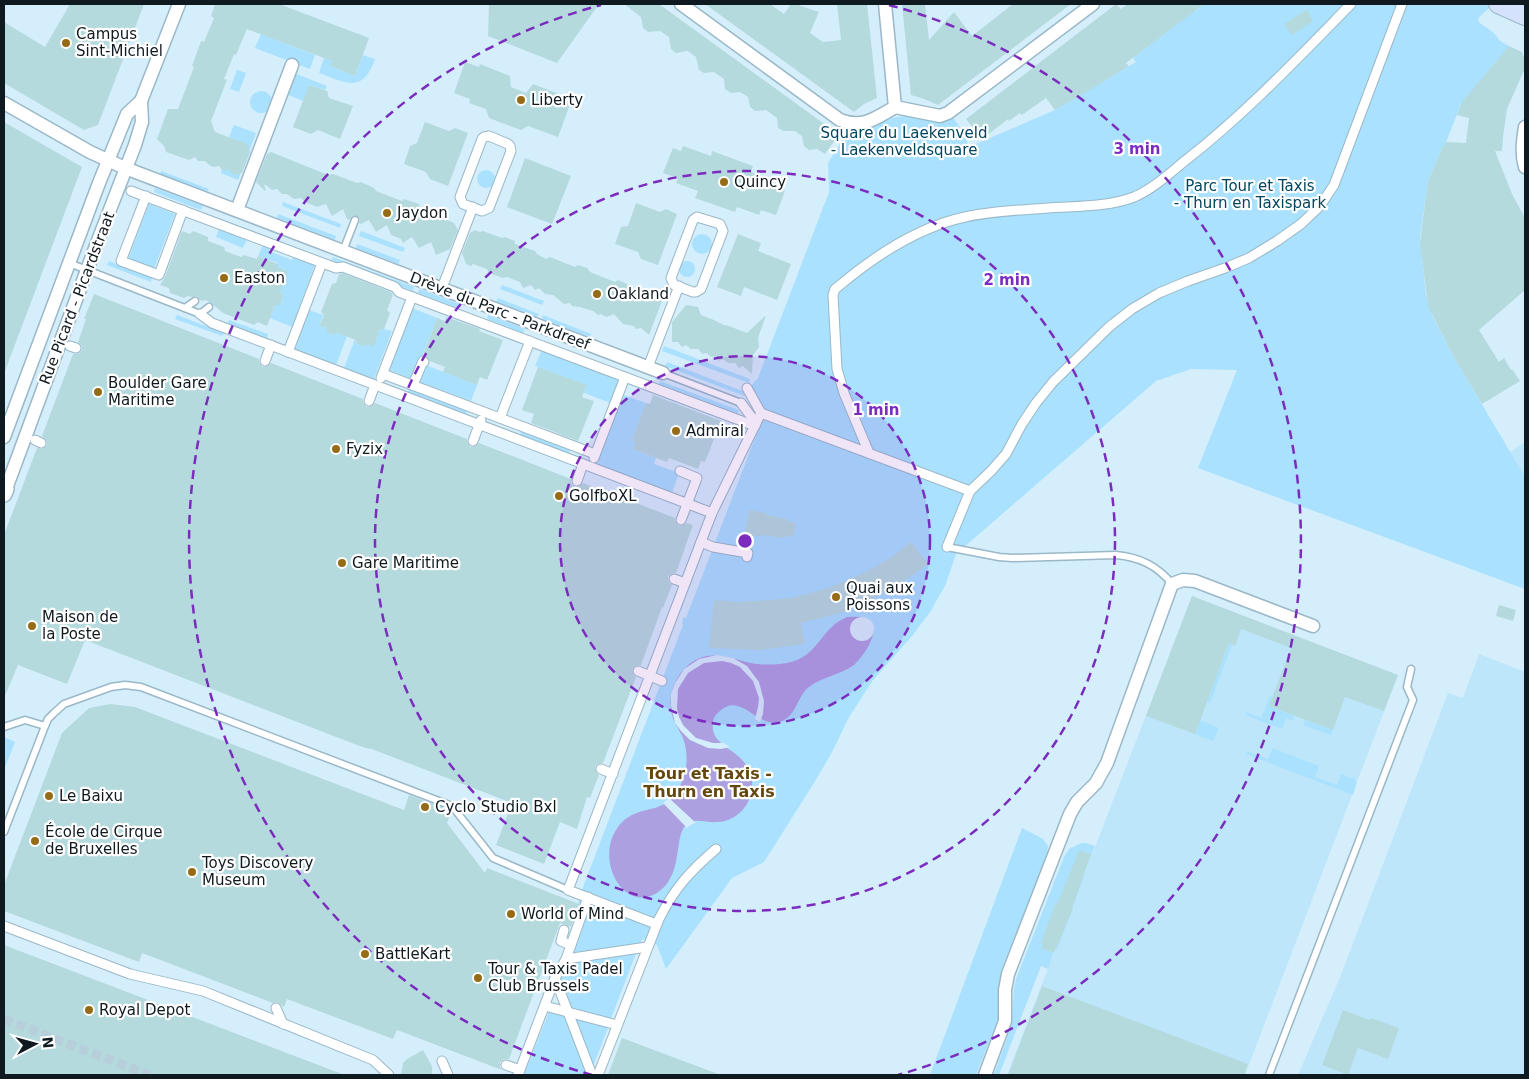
<svg xmlns="http://www.w3.org/2000/svg" width="1529" height="1079" viewBox="0 0 1529 1079" font-family="'DejaVu Sans',sans-serif">
	<style>
		.built { fill: #bee6fb }
		.green { fill: #a9e1fe }
		.water { fill: #ada0e1 }
		.pier { fill: #d5eefc }
		.building { fill: #b4dadd }
		.lines { fill: none; stroke-linecap: round; stroke-linejoin: round }
		.pedestrian-tunnel { stroke: #b7cedb; stroke-width: 9; stroke-dasharray: 9 4.5; stroke-linecap: butt }
		.service-casing { stroke: #9ab8c8; stroke-width: 9 }
		.pedestrian-casing { stroke: #9ab8c8; stroke-width: 11 }
		.minor-casing { stroke: #9ab8c8; stroke-width: 15 }
		.tertiary-casing { stroke: #9ab8c8; stroke-width: 18 }
		.secondary-casing { stroke: #9ab8c8; stroke-width: 20 }
		.service { stroke: #fff; stroke-width: 6 }
		.pedestrian { stroke: #fff; stroke-width: 9 }
		.minor { stroke: #fff; stroke-width: 12 }
		.tertiary { stroke: #fff; stroke-width: 15 }
		.secondary { stroke: #d4e2fd; stroke-width: 18 }
		.ring { fill: none; stroke: #7b2cbf; stroke-width: 2.5; stroke-dasharray: 9 6 }
		.poi-dot { fill: #956b16; stroke: #fff; stroke-width: 2 }
		.labels { text-anchor: middle; dominant-baseline: central; stroke-width: 4.5; stroke-linejoin: round; paint-order: stroke }
		.poi-label { font-size: 15px; fill: #0f1a20; stroke: #fff; text-anchor: start }
		.park-label { font-size: 15px; fill: #02455f; stroke: #fff }
		.street-label { font-size: 15px; fill: #0f1a20; stroke: #fff }
		.neighbourhood-label { font-size: 16px; font-weight: bold; fill: #64470d; stroke: #fff }
		.centre { fill: #7b2cbf; stroke: #fff; stroke-width: 2.5 }
		.ring-label { font-size: 15px; text-anchor: middle; font-weight: bold; fill: #7b2cbf; stroke: #fff; stroke-width: 4.5; stroke-linejoin: round; paint-order: stroke }
	</style>
	<rect width="100%" height="100%" fill="#d5eefc"/>
	<g class="built">
		<path d="M1525,442V478L1510,452Z"/>
		<path d="M1192,596L1398,675L1245,1075H1007L1054,953L1041,948L1091,854L1092,855Z"/>
		<path d="M1479,654L1525,672V1075H1298L1341,975L1448,693L1463,698Z"/>
	</g>
	<g class="green">
		<path d="M1203,4H1494L1480,16L1478,20L1480,23L1494,33L1500,41L1509,46L1461,104L1446,142L1445,146H1443L1428,181L1420,237L1426,296L1433,317L1452,354L1525,477V589L1198,468L1237,370L1191,369L1156,381L956,554L945,586L930,612L912,636L873,680L849,717L832,752L814,783L764,862L732,878L666,969L657,945L642,939L640,946L570,956L581,905L578,903L582,890L683,625L682,624L683,617L686,618L762,420L745,392L744,396L665,366L667,362L745,392L758,378L829,192L828,163L848,131L865,129L892,118L904,116L924,118L952,116L964,133L969,147L1055,110L1136,62L1133,58L1134,57L1195,10L1196,11Z"/>
		<path d="M261,34L315,55L310,69L255,48Z"/>
		<path d="M363,55L375,59C363,94 346,83 319,73L324,58L332,61L330,66L355,76Z"/>
		<path d="M237,70L246,73L239,92L230,89Z"/>
		<path d="M294,73L327,86L325,90L309,85L303,101L286,94Z"/>
		<circle cx="261" cy="102" r="11"/>
		<path d="M234,125L256,133L238,180L221,173L222,170H229L248,148L246,144L229,137Z"/>
		<circle cx="486" cy="179" r="9"/>
		<path d="M161,171L209,189L207,192L160,175Z"/>
		<path d="M155,188L203,206L201,210L154,192Z"/>
		<path d="M283,202L341,224L340,228L282,206Z"/>
		<path d="M149,204L175,214L154,269L128,259Z"/>
		<path d="M278,214L336,236L335,240L277,218Z"/>
		<path d="M219,228L247,239L243,248L216,237Z"/>
		<path d="M361,231L405,248L403,252L359,236Z"/>
		<circle cx="702" cy="244" r="10"/>
		<path d="M357,244L400,260L399,264L356,248Z"/>
		<path d="M263,245L269,247V251L292,260L293,257L315,265L292,327L270,318L275,305L280,304L283,296L280,292L285,270L278,268V263L258,256Z"/>
		<path d="M333,257L414,287L413,291L332,260Z"/>
		<circle cx="687" cy="269" r="8"/>
		<path d="M109,261L152,278L151,282L107,265Z"/>
		<path d="M502,285L544,301L542,305L500,289Z"/>
		<path d="M419,289L459,304L457,308L418,293Z"/>
		<path d="M498,298L539,314L537,317L496,302Z"/>
		<path d="M412,308L437,318L413,379L389,370Z"/>
		<path d="M309,310L323,315L319,326L327,328V332L334,335L338,333L347,336L336,365L295,349Z"/>
		<path d="M177,315L224,333L222,336L175,319Z"/>
		<path d="M488,315L525,329L523,333L487,319Z"/>
		<path d="M543,315L591,334L590,337L542,319Z"/>
		<path d="M229,320L268,334L267,339L227,324Z"/>
		<path d="M380,329H384L392,331L374,379L344,368L355,339L357,344L364,346L367,344L374,346Z"/>
		<path d="M664,346L750,379L749,383L662,351Z"/>
		<path d="M542,350L619,380L611,403L584,393L586,385L535,366Z"/>
		<path d="M423,364L477,385L471,401L417,381Z"/>
		<path d="M660,381L739,410L737,415L658,385Z"/>
		<path d="M409,389L467,411L466,414L408,392Z"/>
		<path d="M624,395L646,403L632,440L636,442L633,449L656,458L654,464L679,473L672,493L597,465Z"/>
		<path d="M521,431L570,450L569,454L520,435Z"/>
		<path d="M1229,643L1232,645L1210,703L1207,702Z"/>
		<path d="M1270,696L1272,697L1270,706L1294,716L1292,721L1286,718L1282,729L1248,716L1246,714V712L1261,718Z"/>
		<path d="M1200,720L1219,728L1213,741L1195,734Z"/>
		<path d="M1305,720L1333,730L1331,735L1303,725Z"/>
		<path d="M4,737L15,742L4,770Z"/>
		<path d="M1273,748L1319,766L1315,777L1337,785L1341,774L1351,778L1355,777L1354,781L1357,782L1353,795L1246,754L1247,751L1268,759Z"/>
		<path d="M1022,828L1043,839L1048,846L1047,855L1001,971L998,986V1019L976,1075H930Z"/>
		<path d="M1081,843H1086L1095,846L1084,873L1085,874L1072,908H1073L1057,949H1055L1048,969L1041,966L999,1075H994L1012,1024L1014,989L1016,979L1064,857L1069,849Z"/>
		<path d="M637,951L610,1021L570,1010L560,983L568,960Z"/>
		<path d="M550,1009L566,1014L589,1075H524Z"/>
		<path d="M572,1015L609,1025L592,1069Z"/>
	</g>
	<path class="water" d="M847,617C854,617 861,616 867,619C884,628 863,657 854,665C840,675 822,677 809,687C797,696 797,715 782,721C758,731 742,691 720,711C716,714 713,718 713,723C710,743 732,748 742,760C748,766 752,774 752,782C754,802 738,821 718,822C708,823 697,818 688,823C673,833 684,871 661,890C626,918 593,861 618,827C640,798 670,823 684,775C688,764 687,751 684,741C682,734 678,729 675,723C666,705 671,682 685,668C705,649 723,656 746,662C757,665 769,665 780,664C819,661 818,629 847,617Z"/>
	<g class="pier">
		<circle cx="862" cy="629" r="12"/>
		<path d="M717,655L733,658L747,666L759,682L764,701L763,714L760,722L755,719L758,707L759,698L753,681L740,667L731,663L722,661L704,663L688,673L678,689L677,708L679,717L683,725L696,738L713,743H724L730,747L721,749L708,748L690,740L681,731L675,723L671,706V694L675,683L684,669L699,659Z"/>
		<path d="M669,798L696,823L692,824L687,828L663,803Z"/>
	</g>
	<g class="building">
		<path d="M70,4H144L98,125L84,130L4,83V22L45,47Z"/>
		<path d="M215,4H279L369,38L355,76L330,66L332,61L247,29L236,55L234,54L224,79L227,80L211,121L215,132L247,144L250,152L242,173L234,175L229,170H222L219,166L213,167L209,165L205,161H198L195,157L189,160L166,152L164,146L157,139L168,109H178L194,67L192,66L201,41L204,42L214,18L211,16Z"/>
		<path d="M489,4H599L557,63L488,36Z"/>
		<path d="M624,4H659L834,131L835,140L825,154L817,149L809,150L804,146L802,136L795,131H784L778,128L777,118L766,110L755,111L750,107L748,97L740,92L731,93L725,89L724,79L714,72L704,73L699,70L696,57L688,51L676,53L671,49L669,37L660,31L648,32L643,28L641,17Z"/>
		<path d="M705,4H770L784,14L791,4H795L819,12L810,33L823,42L841,40L837,4H867L877,98L864,104L854,112Z"/>
		<path d="M902,4H925L929,40L954,12L972,36L1013,4H1071L938,105L924,99L911,95Z"/>
		<path d="M1116,4L1121,9L1128,4H1204L1126,63L1129,66L1083,94L1055,110L1046,98L1022,115L1020,113L1009,121L1008,119L982,139L966,119Z"/>
		<path d="M1306,10H1307L1313,21L1292,35L1284,24Z"/>
		<path d="M1509,46L1522,52L1525,60V68L1507,109L1503,137L1502,151H1495L1512,194L1525,218V290L1479,330L1499,362L1504,358L1511,370L1512,369L1520,381L1482,404L1452,354L1428,306L1420,242L1428,181L1443,146H1445L1446,142L1466,143L1469,118L1457,115L1462,102Z"/>
		<path d="M465,62L479,67L480,64L510,76L511,87L526,93L533,84L572,99L558,137L528,126L521,130L489,118L486,109L469,103L470,99L454,93Z"/>
		<path d="M309,85L327,91L329,98L353,106L340,139L318,130L311,134L293,127Z"/>
		<path d="M4,122L82,167L5,371L4,370Z"/>
		<path d="M425,122L449,131L455,128L468,133L448,186L430,179L426,172L404,164L410,146L417,143Z"/>
		<path d="M683,146L711,156L712,151L753,166L751,172L773,180L771,186L785,191L776,215L761,210L759,215L737,207L735,212L695,198L698,191L676,183L678,178L663,173L673,148L681,151Z"/>
		<path d="M271,152L328,175L333,174L357,183L361,182L374,188L376,191L402,201L404,199L419,204L420,207L445,217L447,220L454,223L458,230L450,249L436,255L431,242L419,248L412,237L403,243L401,239L391,235L387,225L376,232L369,220L361,224L359,223L360,219L357,216H352L350,220L347,219L343,209L332,216L326,204L317,207L305,202L301,198L294,199L287,194H282L277,189L272,190L266,185H264L266,190L265,191L256,182L267,154Z"/>
		<path d="M525,158L571,176L552,224L507,207Z"/>
		<path d="M636,203L660,212L666,209L677,214L658,265L641,259L638,252L615,244L621,227L628,226Z"/>
		<path d="M475,230L480,232L483,231L502,238L505,237L515,241V244L535,251L537,254L546,259L550,257L575,267L578,265L587,268L590,272L615,282L618,280L627,284L630,288L654,297L665,293L649,335L641,328L636,329L634,326L623,324L614,314L606,317L601,314L598,315L593,311L580,307L572,306L570,303L564,304L553,295L545,294L539,288L535,290L531,285L523,288L520,282L507,277L503,278L489,273L487,269L473,264L471,266L466,264L462,253L470,233Z"/>
		<path d="M182,231L190,234L193,231L208,237V241L224,247L225,251L241,257L244,255L257,259L258,256L278,264V268L288,271L280,292L283,296L280,305H275L267,326L258,322L254,325L223,313L211,303L205,300L203,301L200,300L197,296L192,297L188,296L184,298L170,293L169,288L160,285L165,277Z"/>
		<path d="M738,234L761,243L758,251L791,264L777,300L744,287L741,296L717,287Z"/>
		<path d="M342,273L391,292L393,295L387,310L390,313L384,329H380L374,347L367,344L364,346L357,344L356,340L338,333L334,335L327,332V328L319,326L324,315L321,312L332,284L336,283L339,274Z"/>
		<path d="M94,294L259,359V362L262,367H266L271,363L363,399V402L366,407H370L375,403L467,439V442L470,447H474L479,443L571,479V483L574,487H579L583,483L675,518V521L678,526H682L687,523L693,525L676,573H672L668,576V581L672,585L663,608L662,607L641,665L635,666L632,669L633,674L636,677L603,763L598,764L595,767L596,772L599,775L590,798L587,797L577,829L560,822L544,864L496,845L512,803L369,748V749L357,745L85,640L67,684L18,665L4,698V535L37,448L42,449L47,445L46,440L42,436L73,354H78L82,350V346L78,342L86,319H84Z"/>
		<path d="M686,305L698,307L701,315L714,320L724,325L729,326L747,333L766,315L758,338L759,347L753,355L752,374L743,366L739,368L735,363H728L723,359L719,361L715,356L711,357L706,353L703,354L698,349H691L686,345L682,347L678,342H672V322Z"/>
		<path d="M446,317L480,329L479,331L503,340L487,380L480,377L477,385L443,372L445,367L430,361L427,357L423,355L437,318L445,321Z"/>
		<path d="M538,367L587,385L582,397L594,401L578,441L531,423L534,414L522,410Z"/>
		<path d="M653,395L721,421L705,462L701,461L698,469L669,458L667,462L633,449L636,442L632,440L646,403L650,404Z"/>
		<path d="M749,510L766,513V515L787,519V521L796,523L793,537L784,536V538L762,535V537L745,534Z"/>
		<path d="M911,542L928,564L897,586L865,603L837,614L801,623L805,644L761,650L709,648L714,600L741,602L771,600L791,598L819,591L851,579L868,571L893,556Z"/>
		<path d="M1192,596L1398,675L1384,711L1345,697L1333,730L1269,706L1291,648L1241,629L1235,646L1229,643L1195,734L1146,716Z"/>
		<path d="M1499,605L1516,610L1513,621L1496,616Z"/>
		<path d="M110,704L135,707L404,810L409,795L449,810L451,813L447,823L485,873L487,868L579,904L571,927L560,923L509,1059H504L500,1062V1067L502,1070L397,1030L393,1039L287,999L284,1007L277,1002L273,1003L142,953L139,962L4,911V885L62,733L89,708Z"/>
		<path d="M1079,850L1091,854L1072,908H1073L1056,949L1055,948L1054,953L1041,948L1043,944L1041,943L1056,902L1058,903Z"/>
		<path d="M4,945L342,1074V1075H4Z"/>
		<path d="M1042,986L1248,1064L1244,1075H1008Z"/>
		<path d="M1343,1010L1370,1020L1371,1018L1399,1028L1388,1059L1358,1048L1348,1075L1322,1065Z"/>
		<path d="M622,1038L718,1074V1075H608Z"/>
		<path d="M423,1050L432,1066V1075H401L403,1063L407,1059Z"/>
	</g>
	<g class="lines">
		<path class="pedestrian-tunnel" d="M4,1019L149,1075"/>
		<g class="service-casing">
			<g id="service">
				<path d="M343,251L355,220"/>
				<path d="M69,263L200,314L209,307"/>
				<path d="M185,308L195,301"/>
				<path d="M663,373L741,403"/>
				<path d="M947,547L999,557L1012,558L1116,555C1139,557 1157,565 1172,584"/>
				<path d="M4,727L25,720L45,726"/>
				<path d="M4,832L45,726L48,719L53,714L64,704L111,687L125,685L141,687L452,806L493,858L568,890"/>
				<path d="M1269,1075L1413,700L1407,687L1411,669"/>
			</g>
		</g>
		<g class="pedestrian-casing">
			<g id="pedestrian">
				<path d="M489,136L508,144L510,146L511,151L489,208L482,211L463,204L460,197L482,139L484,137Z"/>
				<path d="M131,191L336,268L343,267L395,287L399,292L755,426"/>
				<path d="M146,196L121,261L159,275L183,210"/>
				<path d="M697,217L720,224L723,231L701,289L696,292H693L674,285L671,278L693,220Z"/>
				<path d="M442,288L473,207"/>
				<path d="M200,314L212,323L712,513"/>
				<path d="M70,346L76,348"/>
				<path d="M288,352L322,263"/>
				<path d="M265,361L271,345"/>
				<path d="M648,367L679,286"/>
				<path d="M383,374L595,454"/>
				<path d="M381,378L412,297"/>
				<path d="M413,385L423,361L424,362"/>
				<path d="M747,388L761,413L970,491"/>
				<path d="M369,401L375,385"/>
				<path d="M741,403L756,423"/>
				<path d="M500,418L530,341"/>
				<path d="M35,440L41,443"/>
				<path d="M473,441L481,420"/>
				<path d="M869,453L844,393L837,369L833,295L835,289L840,285C876,255 918,227 965,217C992,211 1020,210 1048,208C1076,206 1108,207 1134,197C1153,189 1170,173 1186,160C1246,113 1298,58 1351,4"/>
				<path d="M594,458L625,377"/>
				<path d="M680,471L697,478L681,520"/>
				<path d="M577,481L583,464"/>
				<path d="M701,542L713,547L748,553L747,557"/>
				<path d="M947,547L970,491L991,471L1006,454L1022,424L1036,403L1053,382L1109,327L1132,309L1159,293L1188,281L1225,268L1249,258L1277,241L1301,224L1320,206L1334,185L1402,4"/>
				<path d="M674,579L685,583"/>
				<path d="M638,671L662,681"/>
				<path d="M601,769L613,774"/>
				<path d="M656,924L568,890L712,513L761,413"/>
				<path d="M4,926L130,974L203,991L373,1060L389,1075"/>
				<path d="M564,930L561,941L571,945"/>
				<path d="M566,959L647,947"/>
				<path d="M555,978L592,1075"/>
				<path d="M545,1006L617,1025"/>
				<path d="M276,1008L283,1024"/>
				<path d="M442,1061L448,1075"/>
				<path d="M506,1065L520,1070"/>
				<path d="M518,1075L555,978L566,959L588,897"/>
				<path d="M598,1075L659,919C674,889 690,871 716,849"/>
			</g>
		</g>
		<g class="minor-casing">
			<g id="minor">
				<path d="M681,4L840,120C863,129 876,118 895,107"/>
				<path d="M885,4L895,107"/>
				<path d="M4,103L90,152L125,168L663,373"/>
				<path d="M895,107L940,116L948,113L1093,4"/>
				<path d="M1525,127C1523,140 1521,154 1525,167"/>
				<path d="M237,210L292,65"/>
				<path d="M4,437L99,183L127,114L141,101"/>
				<path d="M6,489L97,243L135,145L142,122L141,101L179,4"/>
				<path d="M985,1075L1005,1021V990L1008,974L1070,814L1077,802L1096,783L1107,763L1172,584L1183,580L1195,581L1313,626"/>
			</g>
		</g>
		<g class="tertiary-casing">
			<path id="tertiary" d="M4,488L6,489L4,494"/>
		</g>
		<g class="secondary-casing">
			<path id="secondary" d="M1498,4L1525,16"/>
		</g>
		<use href="#service" class="service"/>
		<use href="#pedestrian" class="pedestrian"/>
		<use href="#minor" class="minor"/>
		<use href="#tertiary" class="tertiary"/>
		<use href="#secondary" class="secondary"/>
	</g>
	<circle cx="745" cy="541" r="185" fill="#7b2cbf" fill-opacity=".12"/>
	<g class="ring">
		<circle cx="745" cy="541" r="185"/>
		<circle cx="745" cy="541" r="370"/>
		<path d="M592 1075A555 555 0 0 1 601 5M889 5A555 555 0 0 1 898 1075"/>
	</g>
	<g class="poi-dot">
		<circle cx="66" cy="43" r="5"/>
		<circle cx="521" cy="100" r="5"/>
		<circle cx="724" cy="182" r="5"/>
		<circle cx="387" cy="213" r="5"/>
		<circle cx="224" cy="278" r="5"/>
		<circle cx="597" cy="294" r="5"/>
		<circle cx="98" cy="392" r="5"/>
		<circle cx="676" cy="431" r="5"/>
		<circle cx="336" cy="449" r="5"/>
		<circle cx="559" cy="496" r="5"/>
		<circle cx="342" cy="563" r="5"/>
		<circle cx="836" cy="597" r="5"/>
		<circle cx="32" cy="626" r="5"/>
		<circle cx="49" cy="796" r="5"/>
		<circle cx="425" cy="807" r="5"/>
		<circle cx="35" cy="841" r="5"/>
		<circle cx="192" cy="872" r="5"/>
		<circle cx="511" cy="914" r="5"/>
		<circle cx="365" cy="954" r="5"/>
		<circle cx="478" cy="978" r="5"/>
		<circle cx="89" cy="1010" r="5"/>
	</g>
	<g class="labels">
		<g class="poi-label">
			<text x="76" y="34">Campus<tspan x="76" dy="17">Sint-Michiel</tspan></text>
			<text x="531" y="100">Liberty</text>
			<text x="734" y="182">Quincy</text>
			<text x="397" y="213">Jaydon</text>
			<text x="234" y="278">Easton</text>
			<text x="607" y="294">Oakland</text>
			<text x="108" y="383">Boulder Gare<tspan x="108" dy="17">Maritime</tspan></text>
			<text x="686" y="431">Admiral</text>
			<text x="346" y="449">Fyzix</text>
			<text x="569" y="496">GolfboXL</text>
			<text x="352" y="563">Gare Maritime</text>
			<text x="846" y="588">Quai aux<tspan x="846" dy="17">Poissons</tspan></text>
			<text x="42" y="617">Maison de<tspan x="42" dy="17">la Poste</tspan></text>
			<text x="59" y="796">Le Baixu</text>
			<text x="435" y="807">Cyclo Studio Bxl</text>
			<text x="45" y="832">École de Cirque<tspan x="45" dy="17">de Bruxelles</tspan></text>
			<text x="202" y="863">Toys Discovery<tspan x="202" dy="17">Museum</tspan></text>
			<text x="521" y="914">World of Mind</text>
			<text x="375" y="954">BattleKart</text>
			<text x="488" y="969">Tour &amp; Taxis Padel<tspan x="488" dy="17">Club Brussels</tspan></text>
			<text x="99" y="1010">Royal Depot</text>
		</g>
		<g class="park-label">
			<text x="904" y="133">Square du Laekenveld<tspan x="904" dy="17">- Laekenveldsquare</tspan></text>
			<text x="1250" y="186">Parc Tour et Taxis<tspan x="1250" dy="17">- Thurn en Taxispark</tspan></text>
		</g>
		<g class="street-label">
			<text transform="translate(77 298) rotate(-69)">Rue Picard - Picardstraat</text>
			<text transform="translate(500 311) rotate(21)">Drève du Parc - Parkdreef</text>
		</g>
		<g class="neighbourhood-label">
			<text x="709" y="773">Tour et Taxis -<tspan x="709" dy="18">Thurn en Taxis</tspan></text>
		</g>
	</g>
	<circle cx="745" cy="541" r="8" class="centre"/>
	<g class="ring-label">
		<text x="1137" y="154">3 min</text>
		<text x="1007" y="285">2 min</text>
		<text x="876" y="415">1 min</text>
	</g>
	<rect width="1529" height="1079" fill="none" stroke="#0f1a20" stroke-width="10"/>
	<g transform="translate(35 1044) rotate(84)" stroke="#ffffff" stroke-width="4" paint-order="stroke">
	<path d="M0-4L9 19L0 12L-9 19Z" fill="#0f1a20"/>
	<text y="-8" font-size="14" font-weight="bold" text-anchor="middle" fill="#0f1a20">N</text>
	</g>
</svg>
